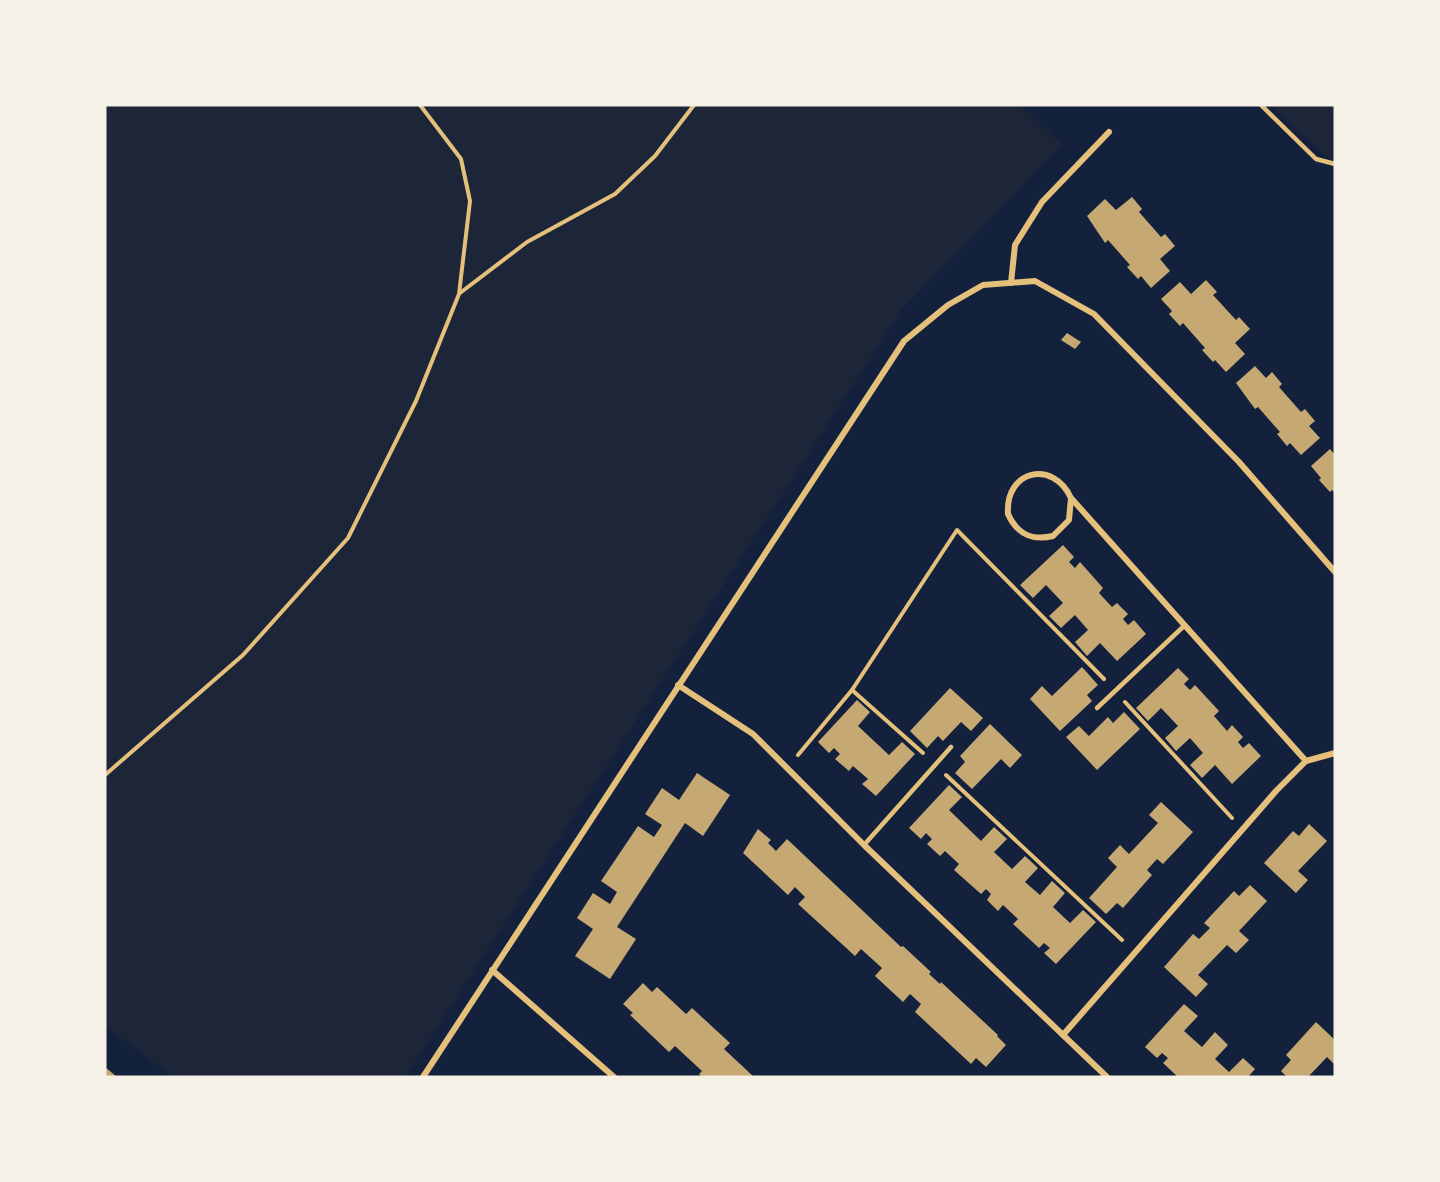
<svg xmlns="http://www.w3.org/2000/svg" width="1440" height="1182" viewBox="0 0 1440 1182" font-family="Montserrat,sans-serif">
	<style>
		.green { fill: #1d2539 }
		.building { fill: #c6a872 }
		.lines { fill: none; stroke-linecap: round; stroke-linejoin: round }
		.path { stroke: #e5c07b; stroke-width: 4 }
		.service { stroke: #e5c07b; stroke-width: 4.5 }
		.minor { stroke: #e5c07b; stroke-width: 6 }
	</style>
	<rect width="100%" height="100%" fill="#14213d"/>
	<g class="green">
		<path d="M105,105H1021L1062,145L902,309L405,1077H174L105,1026Z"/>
		<path d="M1270,105H1335V156L1330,160Z"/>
	</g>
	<g class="building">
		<path d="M1132,197L1142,209L1139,212L1161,237L1165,234L1175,246L1160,259L1170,271L1151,288L1141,276L1138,279L1127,267L1130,265L1108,240L1105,243L1087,216L1105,199L1116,210Z"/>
		<path d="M1206,280L1217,292L1213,295L1236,320L1239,317L1250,329L1235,343L1245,354L1226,372L1215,360L1213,362L1202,350L1205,348L1183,323L1180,326L1169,314L1172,311L1161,299L1180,282L1191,294Z"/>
		<path d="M1067,333L1081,342L1075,349L1061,340Z"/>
		<path d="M1255,366L1266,378L1272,372L1282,384L1279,387L1301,412L1305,409L1315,421L1309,426L1320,438L1301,455L1290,443L1287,446L1277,434L1280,432L1258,407L1255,409L1236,383Z"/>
		<path d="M1330,449L1335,455V493L1332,490L1330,492L1319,480L1321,478L1311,466Z"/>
		<path d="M1063,545L1074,557L1069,562L1075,568L1080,562L1103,588L1099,593L1112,607L1117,603L1128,614L1123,619L1128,625L1134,620L1146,634L1117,661L1100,643L1087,656L1075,642L1088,630L1075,615L1061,628L1049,616L1063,603L1046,585L1033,598L1020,585Z"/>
		<path d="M1082,667L1098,685L1087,695L1092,701L1060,731L1030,699L1042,686L1052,696Z"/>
		<path d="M1178,668L1189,679L1184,684L1190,690L1195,685L1219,711L1214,716L1227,731L1232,725L1243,737L1238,742L1243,748L1249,743L1261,756L1232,784L1215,765L1202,778L1190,765L1203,753L1190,738L1176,751L1165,738L1178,726L1161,708L1148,721L1136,708Z"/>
		<path d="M950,688L983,718L971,731L961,722L943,741L938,736L927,748L910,731Z"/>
		<path d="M857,700L870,712L858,726L889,755L902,742L915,754L876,796L862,784L868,779L853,766L849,771L835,759L840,754L834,748L829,753L818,742Z"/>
		<path d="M1124,712L1140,729L1097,770L1066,737L1079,726L1089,736L1108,717L1113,723Z"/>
		<path d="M990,724L1022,755L1010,768L1001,759L972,789L955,773L965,762L960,756Z"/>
		<path d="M697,773L730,795L703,836L685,823L617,927L636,939L610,979L575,956L593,929L577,918L593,893L610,904L617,892L601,881L638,826L654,837L662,825L645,814L662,788L679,800Z"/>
		<path d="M949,785L962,797L949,810L981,841L994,827L1007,839L994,852L1012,869L1025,856L1038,868L1025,882L1040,895L1052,881L1065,893L1053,907L1070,923L1083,910L1096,922L1056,964L1044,953L1050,948L1044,943L1039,948L1013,924L1018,919L1003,905L998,911L987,900L991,894L986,889L981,894L954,870L959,864L945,851L940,856L927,844L932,839L926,833L921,839L909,828Z"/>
		<path d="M1161,802L1193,832L1163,864L1157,859L1147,870L1152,875L1123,908L1117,903L1106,914L1089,898L1117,867L1108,858L1120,845L1129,854L1158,823L1149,815Z"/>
		<path d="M1309,824L1327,841L1298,871L1308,880L1296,893L1264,863L1293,831L1299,836Z"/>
		<path d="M758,829L771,840L768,843L776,851L787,839L901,947L903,946L931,972L929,974L940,984L941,982L998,1035L997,1036L1006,1045L986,1067L976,1058L971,1064L915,1012L921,1004L910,994L903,1002L875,976L882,968L861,949L855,956L798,904L805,897L795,887L788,895L743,853Z"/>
		<path d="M1250,885L1267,901L1239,931L1249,940L1236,953L1227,945L1198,975L1208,984L1196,997L1164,967L1193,934L1199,939L1210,928L1204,923L1234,891L1239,896Z"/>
		<path d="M643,983L652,992L657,987L686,1014L692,1008L730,1043L724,1049L754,1077H702L699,1074L702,1071L675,1046L669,1052L630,1015L633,1013L623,1004Z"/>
		<path d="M1184,1004L1198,1016L1184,1031L1202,1047L1215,1032L1228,1045L1215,1059L1229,1072L1243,1058L1255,1069L1248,1077H1178L1163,1063L1168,1058L1162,1053L1157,1058L1145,1047Z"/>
		<path d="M1316,1022L1335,1040V1065L1327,1057L1308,1077H1287L1281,1071L1291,1060L1286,1055Z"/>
		<path d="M105,1067L117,1077H105Z"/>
	</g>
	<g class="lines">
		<g class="path">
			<path d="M460,293L527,242L615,194L655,156L694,105"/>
			<path d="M852,690L923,753"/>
			<path d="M1125,702L1232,818"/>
			<path d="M798,755L852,690L957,530L1104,679"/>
			<path d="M105,775L243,655L348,538L416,401L459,294L470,201L461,159L420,105"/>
			<path d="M946,775L1122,940"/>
		</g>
		<g class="service">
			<path d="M1261,105L1316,159L1335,164"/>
			<path d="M1097,708L1185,625"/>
			<path d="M864,845L951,747"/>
		</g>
		<g class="minor">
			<path d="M1011,283L1015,245L1042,202L1109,132"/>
			<path d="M1071,498L1069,520L1053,536C1031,541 1017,534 1008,514C1005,470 1053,459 1071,498L1306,761"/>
			<path d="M678,685L753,734L864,845L1107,1077"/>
			<path d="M492,970L614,1077"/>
			<path d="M1063,1035L1276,791L1306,761L1335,753"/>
			<path d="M423,1077L904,341L948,305L983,285L1035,281L1094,314L1239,462L1335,572"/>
		</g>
	</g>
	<rect width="1440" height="1182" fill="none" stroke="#f6f1e7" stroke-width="213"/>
</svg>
